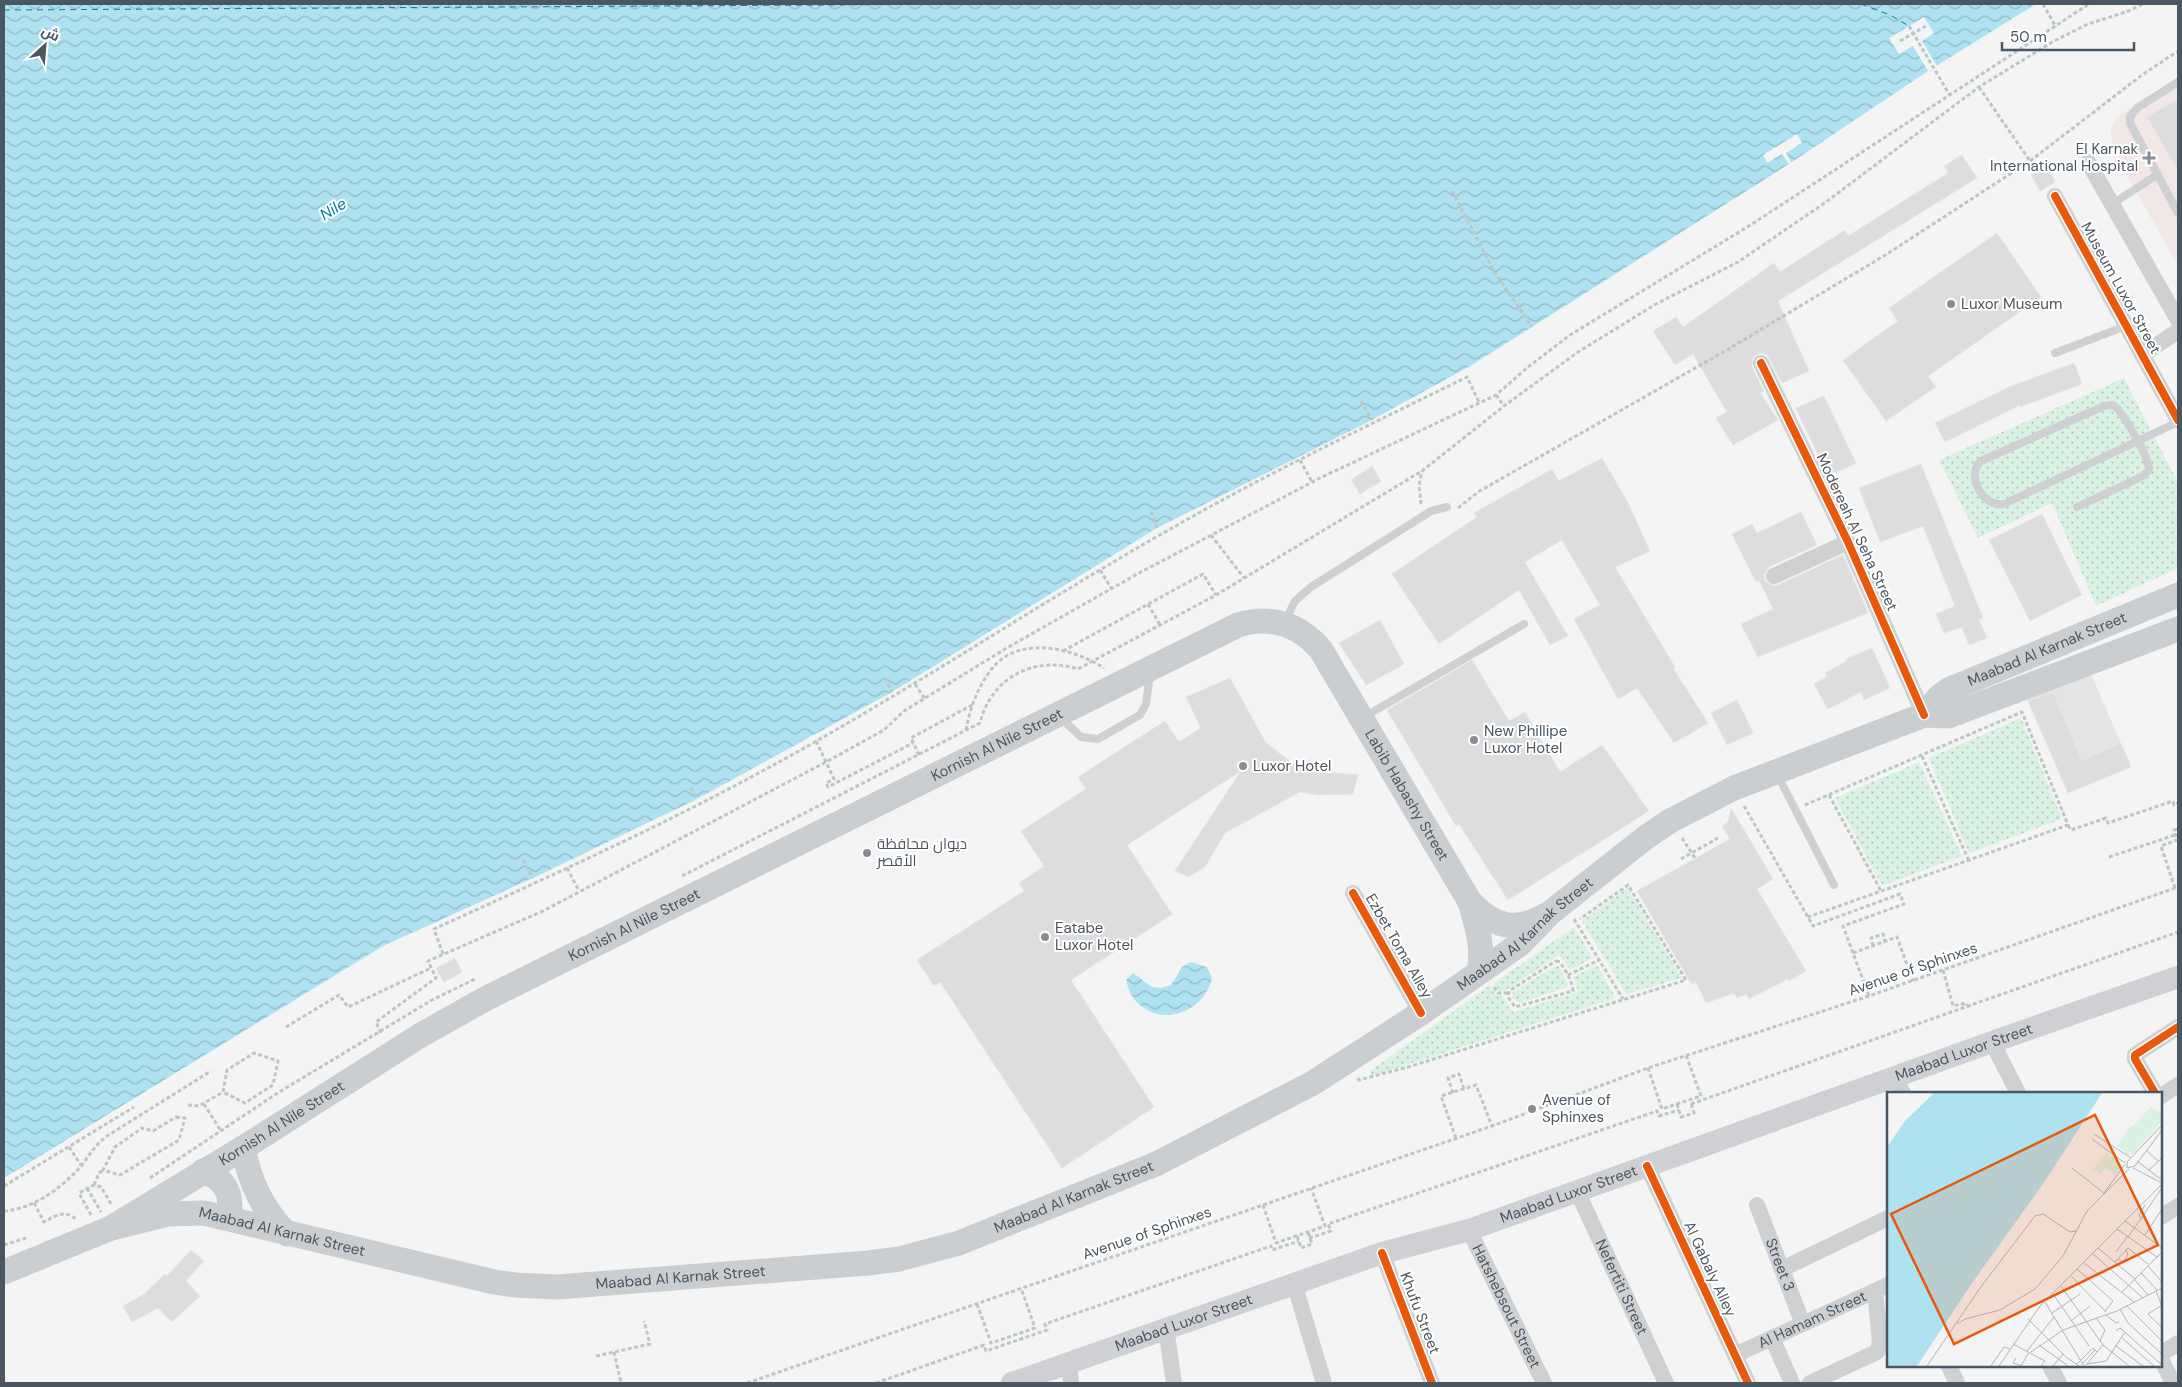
<svg xmlns="http://www.w3.org/2000/svg" width="2182" height="1387" viewBox="0 0 2182 1387" font-family="'DM Sans',Cairo,sans-serif">
	<style>
		.education { fill: #e6e5e6 }
		.medical { fill: #f1e7e6 }
		.grass { fill: url(#grass-dots) }
		.water { fill: url(#water-waves) }
		.pier { fill: #f4f4f4 }
		.lines { fill: none; stroke-linecap: round; stroke-linejoin: round }
		.ferry { stroke: #0c7c9b; stroke-width: 1; stroke-dasharray: 6 5; stroke-linecap: butt }
		.building { fill: #ddddde; stroke: #e5e6e7 }
		.path { stroke: #bcc7c4; stroke-width: 3; stroke-dasharray: 4 2.5; stroke-linecap: butt }
		.service { stroke: #ced0d2; stroke-width: 8 }
		.minor { stroke: #ced0d2; stroke-width: 16 }
		.secondary { stroke: #ced0d4; stroke-width: 22 }
		.primary { stroke: #caced1; stroke-width: 25 }
		.cycleway-casing { stroke: #fff; stroke-width: 11 }
		.cycleway { stroke: #e8590c; stroke-width: 8 }
		.poi-dot { fill: #868d94; stroke: #fff; stroke-width: 2 }
		.labels { text-anchor: middle; dominant-baseline: central; stroke-width: 4; stroke-linejoin: round; paint-order: stroke }
		.poi-label { font-size: 15px; fill: #4a5661; stroke: #fff; text-anchor: start }
		.street-label { font-size: 15px; fill: #4a5661; stroke: #fff }
		.water-label { font-size: 16px; font-style: italic; fill: #0c7c9b; stroke: #fff }
		.inset-river { fill: none; stroke: #aee2f0; stroke-width: 2.5 }
		.inset-road { fill: none; stroke: #b0b5b9; stroke-width: 1 }
		.view { fill: #e8590c; fill-opacity: 0.15; stroke: #e8590c; stroke-width: 2.5 }
		.inset-edge { fill: none; stroke: #4a5661; stroke-width: 2.5 }
	</style>
	<defs>
		<pattern id="grass-dots" width="8" height="8" patternUnits="userSpaceOnUse" patternTransform="scale(1.25)"><rect width="8" height="8" fill="#d9f2e3"/><path d="M2 2h.1M6 6h.1" fill="none" stroke="#b2c7bb" stroke-width="1.8" stroke-linecap="round"/></pattern>
		<pattern id="water-waves" width="16" height="10" patternUnits="userSpaceOnUse" patternTransform="scale(1.25)"><rect width="16" height="10" fill="#aee2f0"/><path d="M0 5q4-4 8 0t8 0" fill="none" stroke="#90bac6"/></pattern>
	</defs>
	<rect width="100%" height="100%" fill="#f4f4f4"/>
	<path class="education" d="M2089,669L2131,767L2068,793L2024,692Z"/>
	<path class="medical" d="M2178,77V265L2126,174L2112,141L2111,129L2116,118Z"/>
	<g class="grass">
		<path d="M2124,378L2178,483V568L2096,606L2052,503L1978,538L1939,460Z"/>
		<path d="M2021,718L2062,819L1969,853L1929,758Z"/>
		<path d="M1919,762L1962,856L1882,886L1835,798Z"/>
		<path d="M1627,888L1682,978L1626,994L1582,921Z"/>
		<path d="M1574,927L1593,958L1570,970L1559,955L1506,990L1499,991L1494,983Z"/>
		<path d="M1597,965L1616,998L1371,1076L1370,1071L1490,985L1496,995H1502L1513,1012L1578,992L1573,977Z"/>
		<path d="M1555,966L1559,967L1568,984L1567,987L1520,1003L1512,998L1513,992Z"/>
	</g>
	<g class="water">
		<path d="M4,4H2036L1928,71L1789,164L1472,365L1372,420L1157,528L892,692L697,799L533,878L383,946L4,1178Z"/>
		<path d="M1191,962L1207,967L1212,978C1205,1010 1165,1028 1139,1004C1132,999 1128,988 1126,980L1133,973L1152,987L1161,988L1171,985L1182,967Z"/>
	</g>
	<g class="pier">
		<path d="M1924,17L1934,33L1922,41L1937,66L1928,71L1913,46L1899,54L1889,38Z"/>
		<path d="M1797,134L1802,143L1786,153L1791,162L1789,164L1782,154L1767,163L1763,155Z"/>
	</g>
	<g class="lines">
		<g class="ferry">
			<path d="M1861,4L1890,15L1909,26"/>
			<path d="M4,10L987,4"/>
		</g>
	</g>
	<g class="building">
		<path d="M2178,99V170L2147,117Z"/>
		<path d="M1962,155L1977,178L1778,301L1809,371L1782,383L1767,355L1761,353L1753,357L1752,367L1764,391L1760,393L1778,420L1733,445L1716,418L1727,412L1693,354L1675,365L1653,331L1676,317L1683,327L1774,263L1780,272L1845,230L1848,236L1948,173L1944,166Z"/>
		<path d="M2047,166L2055,182L2040,191L2031,175Z"/>
		<path d="M1997,233L2041,297L1928,376L1936,387L1886,421L1843,360L1898,321L1889,308Z"/>
		<path d="M2074,363L2082,384L2020,407V405L1945,442L1935,423L2009,387Z"/>
		<path d="M1824,396L1856,463L1828,476L1796,408Z"/>
		<path d="M1602,458L1628,503L1650,551L1615,567L1675,667L1673,668L1708,723L1674,743L1637,688L1618,699L1574,619L1600,605L1562,540L1525,562L1568,636L1550,645L1519,590L1439,644L1392,574L1477,517L1474,513L1552,469L1559,481Z"/>
		<path d="M1921,464L1983,618L1979,620L1987,638L1969,645L1962,627L1944,633L1936,614L1955,606L1923,526L1880,542L1859,488Z"/>
		<path d="M1372,466L1381,481L1360,494L1351,480Z"/>
		<path d="M1801,512L1817,545L1769,567L1764,575L1765,581L1773,586L1778,585L1843,555L1868,613L1758,657L1741,624L1773,609L1759,580L1756,582L1732,534L1752,524L1757,533Z"/>
		<path d="M2042,514L2082,595L2030,621L1989,540Z"/>
		<path d="M1380,620L1404,664L1366,685L1339,643Z"/>
		<path d="M1872,648L1890,688L1864,700L1861,692L1828,709L1814,684L1827,677L1825,673L1847,661L1846,659Z"/>
		<path d="M1472,660L1509,721L1525,712L1560,772L1602,745L1649,811L1508,900L1459,824L1456,826L1387,710Z"/>
		<path d="M1230,678L1266,743L1295,765L1325,772L1358,775L1353,794L1318,795L1300,792L1225,833L1205,867L1188,877L1175,871L1241,771L1127,845L1172,914L1071,980L1154,1107L1062,1168L940,982L934,986L917,960L1024,891L1019,883L1044,866L1021,831L1086,789L1078,777L1165,721L1179,742L1201,728L1186,697Z"/>
		<path d="M2053,692L2082,761L2121,743L2131,767L2068,793L2028,701Z"/>
		<path d="M1737,700L1753,733L1727,745L1711,713Z"/>
		<path d="M1731,808L1773,879L1757,889L1806,971L1789,981L1788,979L1749,999L1746,994L1737,998L1734,993L1706,1003L1696,982L1692,985L1637,891L1730,839L1722,826L1728,822Z"/>
		<path d="M455,958L462,972L444,982L436,968Z"/>
		<path d="M191,1250L204,1261L186,1281L200,1296L172,1322L158,1308L132,1322L123,1306L144,1294L165,1274L167,1276Z"/>
	</g>
	<g class="lines">
		<g class="path">
			<path d="M2043,4L2056,27"/>
			<path d="M1909,26L1949,94"/>
			<path d="M1900,41L1926,26"/>
			<path d="M1979,87L2030,161"/>
			<path d="M1452,191L1494,271L1532,327"/>
			<path d="M1496,395L1504,406"/>
			<path d="M1361,401L1372,420"/>
			<path d="M1300,460L1312,482"/>
			<path d="M1421,504L1419,485L1422,471"/>
			<path d="M1458,508L1478,492L1725,351L1887,254L2030,161L2142,75L2178,51"/>
			<path d="M1151,512L1157,528"/>
			<path d="M1211,535L1244,578"/>
			<path d="M1100,570L1111,588"/>
			<path d="M1148,604L1160,625"/>
			<path d="M1063,651L1203,574L1216,595"/>
			<path d="M885,678L892,692"/>
			<path d="M915,684L925,699"/>
			<path d="M966,730C970,707 980,681 996,664C1024,636 1075,649 1104,668"/>
			<path d="M816,741L834,779L826,783L828,787L913,743"/>
			<path d="M919,755L911,738L972,705"/>
			<path d="M1922,756L1969,861"/>
			<path d="M691,788L697,799"/>
			<path d="M1829,795L1881,891"/>
			<path d="M1805,805L2022,712L2068,825L1808,917"/>
			<path d="M1744,806L1813,926L1900,894L1904,904L1843,926L1869,996"/>
			<path d="M2068,825L2071,830L2106,818L2108,823L2173,801L2174,805L2178,803"/>
			<path d="M2176,837L2174,830L2178,829"/>
			<path d="M1682,838L1695,858"/>
			<path d="M2109,857L2175,835"/>
			<path d="M1681,859L1718,838"/>
			<path d="M523,860L533,878"/>
			<path d="M567,868L579,891"/>
			<path d="M682,876L980,723C991,678 1034,655 1078,669L1216,595L1422,471L1504,406L1578,352L1656,304L1738,262L1826,202L1979,87L2054,41L2088,24L2126,12L2143,4"/>
			<path d="M2175,888L2161,846L2177,840"/>
			<path d="M1574,919L1623,999"/>
			<path d="M1873,946L1871,938L1883,934L1885,942"/>
			<path d="M1853,953L1897,937L1913,981"/>
			<path d="M443,954L434,929C546,878 660,827 768,768C901,696 1027,611 1158,536C1258,478 1363,428 1467,377L1479,402"/>
			<path d="M1556,961L1560,962C1566,971 1572,981 1573,991L1515,1007L1508,997L1509,991Z"/>
			<path d="M1943,970L1953,1006L1966,1003L1967,1006"/>
			<path d="M1568,975L1599,960"/>
			<path d="M1494,987L1498,993H1508"/>
			<path d="M286,1027L339,995L348,1007L431,968"/>
			<path d="M381,1033L376,1022L436,978L428,961L543,911L826,762L884,730L904,711L1005,649L1139,573L1320,478L1496,395L1528,367L1570,335L1749,226L2089,4"/>
			<path d="M1648,1068L1662,1109L1701,1096L1686,1055"/>
			<path d="M1358,1078L1359,1080L1408,1067L1686,980L1628,885L1580,919"/>
			<path d="M1453,1093L1448,1078L1459,1074L1464,1089"/>
			<path d="M204,1104L221,1131"/>
			<path d="M1677,1104L1681,1117L1694,1113L1691,1103"/>
			<path d="M1691,1104L2178,932"/>
			<path d="M188,1105L199,1106L223,1092L227,1070L254,1053L278,1061L273,1085L245,1103L223,1092"/>
			<path d="M176,1117L185,1118L179,1140L120,1175L103,1170L115,1147L142,1128L153,1131Z"/>
			<path d="M1456,1138L1441,1096L1476,1085L1492,1126"/>
			<path d="M69,1147L81,1165"/>
			<path d="M150,1178L276,1094L432,1000L475,979"/>
			<path d="M94,1185L99,1173L103,1170"/>
			<path d="M4,1186L134,1107"/>
			<path d="M87,1188L101,1212"/>
			<path d="M34,1203L44,1222C57,1215 65,1209 77,1220"/>
			<path d="M1263,1205L1276,1243L1325,1226L1311,1188"/>
			<path d="M4,1211C34,1209 63,1187 82,1165C90,1154 96,1144 107,1136L211,1071"/>
			<path d="M91,1215L79,1193L94,1185L101,1187L111,1204"/>
			<path d="M1297,1236L1301,1248L1312,1244L1308,1232"/>
			<path d="M1309,1238L1331,1231L1328,1224L1657,1111L1659,1116L1679,1110"/>
			<path d="M4,1245L26,1238"/>
			<path d="M977,1304L991,1343L997,1341L1035,1328L1021,1288"/>
			<path d="M614,1352L621,1383"/>
			<path d="M596,1356L650,1344L644,1321"/>
			<path d="M747,1383L1492,1126L1648,1068L1869,996L2178,887"/>
			<path d="M876,1383L984,1345L986,1351L1047,1330L1045,1324L1271,1246L1272,1250L1299,1241"/>
		</g>
		<g class="service">
			<path d="M2178,82L2137,108L2130,117V123L2178,213"/>
			<path d="M2112,204L2157,175"/>
			<path d="M2055,353L2126,326"/>
			<path d="M2077,507L2143,476L2149,470C2151,461 2122,410 2113,405L2104,406L1981,461C1965,475 1983,508 2004,504L2178,422"/>
			<path d="M1285,621L1295,601L1311,587L1431,511L1447,507"/>
			<path d="M1060,717L1081,737L1098,739L1140,715L1146,704L1150,674"/>
			<path d="M1364,717L1524,624"/>
			<path d="M1778,776L1834,885"/>
		</g>
		<g class="minor">
			<path d="M2088,162L2178,320"/>
			<path d="M2055,196L2178,420"/>
			<path d="M2142,355L2178,331"/>
			<path d="M1761,363L1848,542L1924,715"/>
			<path d="M1774,576L1848,542"/>
			<path d="M1353,893L1421,1013"/>
			<path d="M1992,1042L2018,1093"/>
			<path d="M1894,1077L1903,1093"/>
			<path d="M2155,1093L2135,1059V1055L2178,1027"/>
			<path d="M2161,1096L2178,1085"/>
			<path d="M1647,1166L1748,1383"/>
			<path id="s1" d="M1577,1191L1666,1383"/>
			<path id="s2" d="M1757,1205L1803,1324"/>
			<path d="M2161,1217L2178,1206"/>
			<path id="s3" d="M1469,1230L1544,1383"/>
			<path d="M1382,1253L1432,1383"/>
			<path d="M1782,1269L1888,1218"/>
			<path d="M1294,1283L1324,1383"/>
			<path d="M1166,1328L1174,1383"/>
			<path d="M1772,1338L1792,1383"/>
			<path d="M2161,1354L2178,1343"/>
			<path id="s4" d="M1735,1355L1888,1285"/>
			<path d="M2161,1359L2173,1383"/>
			<path d="M1069,1363L1071,1383"/>
			<path d="M1949,1366L1957,1383"/>
			<path d="M2050,1366L2059,1383"/>
			<path d="M1810,1383L1877,1352L1880,1343L1875,1291"/>
		</g>
		<path class="secondary" id="s5" d="M1012,1383L1382,1253L1469,1230L1992,1042L2178,977"/>
		<g class="primary">
			<path id="s6" d="M1924,715L1939,697L1948,690L2178,595"/>
			<path d="M1470,902C1477,926 1484,947 1479,972"/>
			<path d="M243,1148C250,1182 262,1209 287,1234"/>
			<path d="M203,1171C225,1178 234,1196 228,1218"/>
			<path id="s7" d="M111,1228L168,1214L204,1213L494,1282L515,1285L557,1287L868,1263L899,1259L959,1243L1156,1164L1313,1083L1421,1013L1520,944L1550,913L1645,838L1670,821L1734,788L1924,715L1948,716L1959,712L2178,629"/>
			<path id="s8" d="M4,1272L111,1228L243,1148L421,1035L487,998L1238,625C1271,615 1299,624 1321,650L1470,902C1494,927 1515,933 1546,915"/>
		</g>
		<g class="cycleway-casing">
			<g id="cycleway">
				<path d="M2055,196L2178,420"/>
				<path d="M1761,363L1848,542L1924,715"/>
				<path d="M1353,893L1421,1013"/>
				<path d="M2155,1093L2135,1059V1055L2178,1027"/>
				<path d="M1647,1166L1748,1383"/>
				<path d="M1382,1253L1432,1383"/>
			</g>
		</g>
		<use href="#cycleway" class="cycleway"/>
	</g>
	<g class="poi-dot">
		<path d="M2146.5 150.5h5v5h5v5h-5v5h-5v-5h-5v-5h5z"/>
		<circle cx="1951" cy="304" r="5"/>
		<circle cx="1474" cy="740" r="5"/>
		<circle cx="1243" cy="766" r="5"/>
		<circle cx="867" cy="853" r="5"/>
		<circle cx="1045" cy="937" r="5"/>
		<circle cx="1532" cy="1109" r="5"/>
	</g>
	<g class="labels">
		<g class="poi-label">
			<text x="2138" y="149" text-anchor="end">El Karnak<tspan x="2138" dy="17">International Hospital</tspan></text>
			<text x="1961" y="304">Luxor Museum</text>
			<text x="1484" y="731">New Phillipe<tspan x="1484" dy="17">Luxor Hotel</tspan></text>
			<text x="1253" y="766">Luxor Hotel</text>
			<text x="877" y="844">ديوان محافظة<tspan x="877" dy="17">الأقصر</tspan></text>
			<text x="1055" y="928">Eatabe<tspan x="1055" dy="17">Luxor Hotel</tspan></text>
			<text x="1542" y="1100">Avenue of<tspan x="1542" dy="17">Sphinxes</tspan></text>
		</g>
		<g class="street-label">
			<text transform="translate(2121 288) rotate(61)">Museum Luxor Street</text>
			<text transform="translate(1857 532) rotate(65)">Modereah Al Seha Street</text>
			<text stroke="none"><textPath href="#s6" startOffset="142">Maabad Al Karnak Street</textPath></text>
			<text stroke="none"><textPath href="#s8" startOffset="1126">Kornish Al Nile Street</textPath></text>
			<text stroke="none"><textPath href="#s8" startOffset="1656">Labib Habashy Street</textPath></text>
			<text stroke="none"><textPath href="#s8" startOffset="721">Kornish Al Nile Street</textPath></text>
			<text stroke="none"><textPath href="#s7" startOffset="1510">Maabad Al Karnak Street</textPath></text>
			<text transform="translate(1399 946) rotate(60)">Ezbet Toma Alley</text>
			<text transform="translate(1913 969) rotate(-19)">Avenue of Sphinxes</text>
			<text stroke="none"><textPath href="#s5" startOffset="1008">Maabad Luxor Street</textPath></text>
			<text stroke="none"><textPath href="#s8" startOffset="316">Kornish Al Nile Street</textPath></text>
			<text stroke="none"><textPath href="#s5" startOffset="588">Maabad Luxor Street</textPath></text>
			<text stroke="none"><textPath href="#s7" startOffset="985">Maabad Al Karnak Street</textPath></text>
			<text stroke="none"><textPath href="#s7" startOffset="175">Maabad Al Karnak Street</textPath></text>
			<text transform="translate(1147 1233) rotate(-19)">Avenue of Sphinxes</text>
			<text stroke="none"><textPath href="#s2" startOffset="64">Street 3</textPath></text>
			<text transform="translate(1710 1269) rotate(65)">Al Gabaly Alley</text>
			<text stroke="none"><textPath href="#s7" startOffset="580">Maabad Al Karnak Street</textPath></text>
			<text stroke="none"><textPath href="#s1" startOffset="106">Nefertiti Street</textPath></text>
			<text stroke="none"><textPath href="#s3" startOffset="85">Hatshebsout Street</textPath></text>
			<text transform="translate(1420 1313) rotate(69)">Khufu Street</text>
			<text stroke="none"><textPath href="#s4" startOffset="85">Al Hamam Street</textPath></text>
			<text stroke="none"><textPath href="#s5" startOffset="182">Maabad Luxor Street</textPath></text>
		</g>
		<g class="water-label">
			<text transform="translate(333 209) rotate(-32)">Nile</text>
		</g>
	</g>
	<g transform="translate(1887 1092)">
		<rect width="275" height="275" fill="#f4f4f4"/>
		<path d="M220,61L235,73L228,83L219,76L213,82L206,77Z" fill="#d9f2e3"/>
		<path d="M264,15L275,22V29L246,62L241,63L230,54L244,33L246,34Z" fill="#d9f2e3"/>
		<path d="M47,1H215L158,89L83,194L32,271L29,274H0V55L18,29Z" fill="#aee2f0"/>
		<path class="inset-river" d="M0,125L176,38H184M0,193L55,232M0,203L14,216L25,240L39,251"/>
		<path class="inset-road" d="M275,33L240,70V76L248,74L275,38M207,42L244,66M205,47L238,71M260,59L272,70M250,69L275,88M185,76L217,101M246,76L275,91M261,79L275,66M217,101L238,72M256,127L252,124L258,113M238,129L275,156M230,137L270,165M258,143L275,117M241,145L275,96M211,156L248,187M229,160L241,144M206,162L256,206M231,167L236,170L241,163L239,158M228,170L241,156L261,172M197,171L247,210M261,174L275,190M190,177L226,209L218,219M254,181L270,198M183,183L219,220M247,187L261,203M174,194L216,253L242,274M269,199L275,214M235,200L275,160M166,202L202,254M158,210L197,274M275,213L261,222L275,236M240,214L275,249M233,217L241,231L275,262M165,221L193,202M219,223L229,231L232,230M209,226L218,238L213,249M141,227L179,265L192,274M184,229L203,214M70,232L78,227L113,218L148,197L176,164L200,119L242,77M229,239L233,236L275,273M234,245L267,274M126,252L158,269L154,274M152,253L181,274M229,254L256,274M140,259L167,225M144,260L176,238L230,219L275,196M129,266L126,271L135,274M196,271L208,258M200,272L219,269L238,240M189,273L206,256L210,260M199,273L216,253M40,274L93,196L148,124L156,122L183,140L189,139M104,274L117,255L123,257M112,274L153,214L275,92M134,274L142,260M166,274L176,262"/>
		<path class="view" d="M208,23L271,153L67,252L4,122Z"/>
		<rect width="275" height="275" class="inset-edge"/>
	</g>
	<rect width="2182" height="1387" fill="none" stroke="#4a5661" stroke-width="10"/>
	<g transform="translate(45 45) rotate(26)" stroke="#ffffff" stroke-width="4" paint-order="stroke">
	<path d="M0-4L9 19L0 12L-9 19Z" fill="#4a5661"/>
	<text y="-8" font-size="14" font-weight="bold" text-anchor="middle" fill="#4a5661">ش</text>
	</g>
	<path d="M2002 42v8h132v-8" fill="none" stroke="#4a5661" stroke-width="2.5"/>
	<text x="2010" y="42" font-size="15" fill="#4a5661" stroke="#ffffff" stroke-width="4" paint-order="stroke">50 m</text>
</svg>
